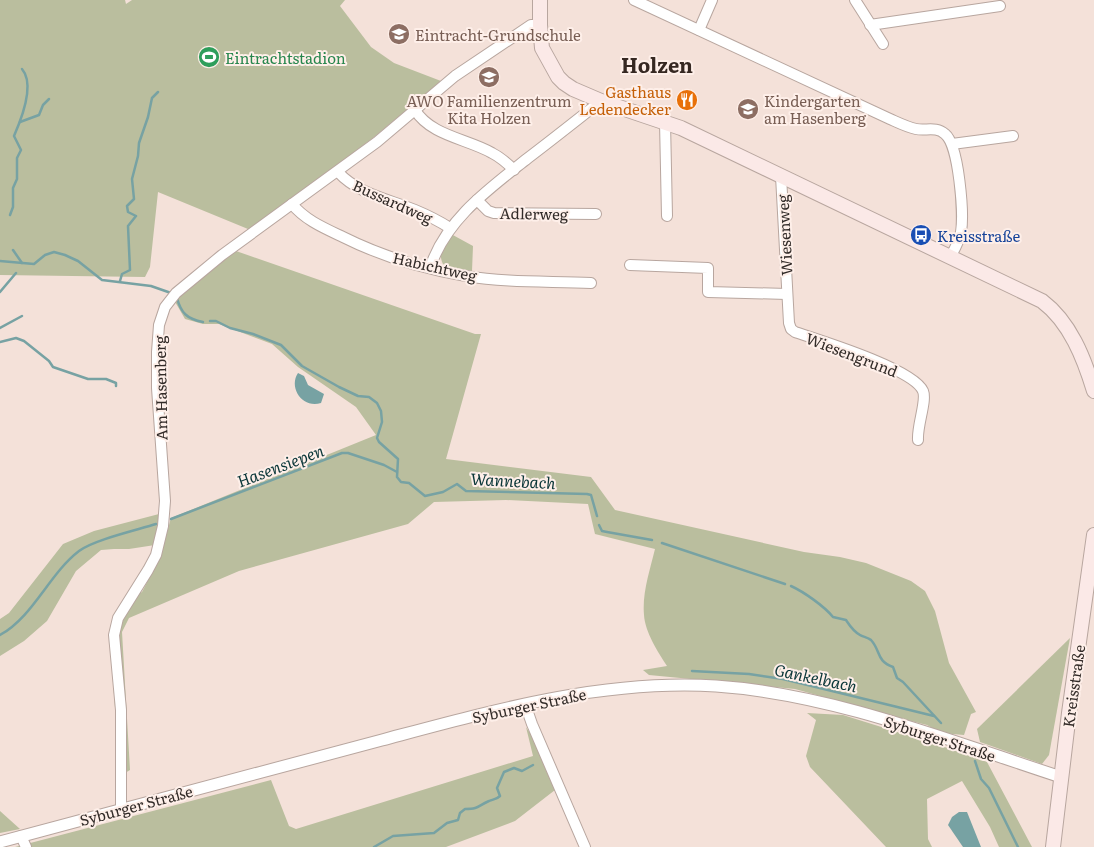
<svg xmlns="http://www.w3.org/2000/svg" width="1094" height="847" viewBox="0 0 1094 847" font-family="Literata,serif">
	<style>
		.green { fill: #babe9e }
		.water { fill: #77a2a3 }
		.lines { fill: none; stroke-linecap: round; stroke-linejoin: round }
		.stream { stroke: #77a2a3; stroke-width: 2.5 }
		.minor-casing { stroke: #b8a69f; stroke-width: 12 }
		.tertiary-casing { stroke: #b8a69f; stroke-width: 13 }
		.secondary-casing { stroke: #b8a69f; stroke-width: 16 }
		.minor { stroke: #fff; stroke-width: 10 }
		.tertiary { stroke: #fff; stroke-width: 11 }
		.secondary { stroke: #fbe9e7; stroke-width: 14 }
		.labels { text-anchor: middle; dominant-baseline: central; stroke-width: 4; stroke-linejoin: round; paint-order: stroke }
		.education-label { font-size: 15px; fill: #785e54; stroke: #feefe9; text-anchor: start }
		.leisure-label { font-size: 15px; fill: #27864d; stroke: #feefe9; text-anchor: start }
		.food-label { font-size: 15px; fill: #c56008; stroke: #feefe9; text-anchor: end }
		.street-label { font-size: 15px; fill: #322b28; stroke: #feefe9 }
		.transit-label { font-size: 15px; fill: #164399; stroke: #feefe9; text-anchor: start }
		.water-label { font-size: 16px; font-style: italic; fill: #0a3638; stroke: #feefe9 }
		.district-label { font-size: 20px; font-weight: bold; fill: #362822; stroke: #feefe9 }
	</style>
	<rect width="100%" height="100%" fill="#f4e1d9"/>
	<g class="green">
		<path d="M0,0H125L126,4L132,0H345L340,6L371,47L394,63L441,81L373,138L242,236L236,251L475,334H481L446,459L591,477L615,510L804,552L840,557L866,563L911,581L925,591L935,611L949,663L976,712L971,714L964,735L941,733L927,725L899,718L795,689L649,675L643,670L667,666C658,652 645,632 644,615C642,593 650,570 655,549L595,534L588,504L506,500L434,502L408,524L239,571L129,618L122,632L130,770L117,778L116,720L109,632L115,613L124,601L142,592L160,557L171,518L376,435L356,407L298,367L272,344L219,324H203L185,319L174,300L248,229L158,192L150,267L145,277L0,275Z"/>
		<path d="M451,234L473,246L472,271L449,267L443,264C437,252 445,244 451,234Z"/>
		<path d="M159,514L155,545L129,549H114L101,550L76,571L47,621L24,641L0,656V619L9,613L63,544L94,531Z"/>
		<path d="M1070,638L1049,755L1042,764L980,742L977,729Z"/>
		<path d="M807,713L843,715L939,745L987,762L1032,847H999L990,827L962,781L927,799L928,839L932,847H886L810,767L806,756L816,720Z"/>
		<path d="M526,727L535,741L555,790L515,821L446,847H15L271,780L289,826L296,829L533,756Z"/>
		<path d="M0,811L20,829L0,833Z"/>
	</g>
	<g class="water">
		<path d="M298,373L304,376L308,385L324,394L321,403C303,409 288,388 298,373Z"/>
		<path d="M959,812H967L981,847H963L948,825L952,817Z"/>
	</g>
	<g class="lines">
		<g class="stream">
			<path d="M20,122L39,115L43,105L49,99"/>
			<path d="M10,215L13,207V188L17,179V158L21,150L14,136C21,120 35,84 22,69"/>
			<path d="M13,250L22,263"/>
			<path d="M0,261L34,264L45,255L54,252L65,255L78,261L102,280L151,286L171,293"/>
			<path d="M120,281L122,274L130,270L128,226L136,216L128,212L127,206L134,199L132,179L138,156L139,143L148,117L152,98L158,92"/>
			<path d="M0,292L16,273"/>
			<path d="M177,298C181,313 187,319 203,322"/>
			<path d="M210,321H216L230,328L253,334L281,345L302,366L339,387L358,396L369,397L377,403L381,411L382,422L377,438L379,442L398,459L397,477L401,482L409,483L425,496L443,492L457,484L466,491L587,494L591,495L597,516"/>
			<path d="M0,328L22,316"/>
			<path d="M0,342L16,338L24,341L49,361L53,367L88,379H106L116,383V386"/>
			<path d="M171,519L342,453H348L384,465L397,472"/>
			<path d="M599,525L602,531L607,532L652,540"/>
			<path d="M662,543L785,584"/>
			<path d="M791,586C804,592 824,606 833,617L846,620C850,626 853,631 860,635C863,637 868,637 871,640C881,651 876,661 893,667L897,678L903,682L941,723"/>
			<path d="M0,635C33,617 49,574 79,551C93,540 137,530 156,524"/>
			<path d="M692,671L749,674L783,679L934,716"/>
			<path d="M975,761L981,779L989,788L1018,847"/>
			<path d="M374,847L393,836L434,833L447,823L458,820L460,813L465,809C480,809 477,806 489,801C493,799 496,800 500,796L497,788L504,772L514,768L522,771L533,765"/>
		</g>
		<g class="minor-casing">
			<g id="minor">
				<path d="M634,0L890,119C899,123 907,127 916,129C926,131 936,126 945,134C959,145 964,214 961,232C959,241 955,249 950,257"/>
				<path d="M855,0L883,44"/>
				<path d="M870,25L1000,6"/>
				<path d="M699,30L712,0"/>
				<path d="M415,110C431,136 468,139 492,153C500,157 507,163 514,170"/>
				<path d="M665,122L667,216"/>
				<path d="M952,144L1013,136"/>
				<path d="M338,172C358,194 388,199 415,210C427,215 439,221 450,228"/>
				<path d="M781,176L789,323L791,329L795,332C819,340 914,369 923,391C927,401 917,425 918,440"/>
				<path d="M477,200L488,211L494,213L596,214"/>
				<path d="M292,204C305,220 324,228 343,237C381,256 424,269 466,276C507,283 550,281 591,283"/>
				<path d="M630,265L708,268V292L787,294"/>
				<path d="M430,268C446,219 489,189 528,158C553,139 577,120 601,101"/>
				<path d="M525,704L532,724L585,847"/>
				<path d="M121,809V710L114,635L118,618L148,570L156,555L163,526L165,501L157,388V352L159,325L165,307L176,293L222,255L377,142L455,76L531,25H540"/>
				<path d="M21,836L26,847"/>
			</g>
		</g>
		<g class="tertiary-casing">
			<path id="tertiary" d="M0,842C46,830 92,817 138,805C219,783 301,762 382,740C491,711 602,679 716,686C833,694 950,741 1061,777"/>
		</g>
		<g class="secondary-casing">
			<g id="secondary">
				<path d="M540,0V25L542,48L558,77L564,83L573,89L601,101L681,128L1042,301C1070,322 1084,358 1094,391"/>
				<path d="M1053,847L1069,713L1094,535"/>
			</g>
		</g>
		<use href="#minor" class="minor"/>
		<use href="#tertiary" class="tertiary"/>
		<use href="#secondary" class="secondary"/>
	</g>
	<defs>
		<g id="school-disc" transform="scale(1.125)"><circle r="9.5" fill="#8d6e63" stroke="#feefe9"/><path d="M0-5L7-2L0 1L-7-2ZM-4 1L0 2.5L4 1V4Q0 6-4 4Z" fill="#fff"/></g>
		<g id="stadium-disc" transform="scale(1.125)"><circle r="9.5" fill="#2e9e5b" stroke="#feefe9"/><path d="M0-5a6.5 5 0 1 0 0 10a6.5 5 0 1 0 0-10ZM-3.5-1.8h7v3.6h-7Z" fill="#fff"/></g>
		<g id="restaurant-disc" transform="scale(1.125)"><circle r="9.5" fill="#e8710a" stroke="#feefe9"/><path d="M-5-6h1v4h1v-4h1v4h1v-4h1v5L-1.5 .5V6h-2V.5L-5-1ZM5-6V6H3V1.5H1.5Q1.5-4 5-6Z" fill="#fff"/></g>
		<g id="bus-disc" transform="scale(1.125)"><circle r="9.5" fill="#1a4fb4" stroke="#feefe9"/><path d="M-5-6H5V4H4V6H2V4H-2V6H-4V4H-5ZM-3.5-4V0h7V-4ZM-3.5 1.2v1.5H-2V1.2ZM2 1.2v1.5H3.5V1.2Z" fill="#fff"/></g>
	</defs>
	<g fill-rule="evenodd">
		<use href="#school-disc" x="399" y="34"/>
		<use href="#stadium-disc" x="209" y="57"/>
		<use href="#school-disc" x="489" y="77"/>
		<use href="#restaurant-disc" x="687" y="100"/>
		<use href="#school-disc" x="748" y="109"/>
		<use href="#bus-disc" x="921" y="235"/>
	</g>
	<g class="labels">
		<g class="education-label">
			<text x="415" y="34">Eintracht-Grundschule</text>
			<text x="489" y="100" text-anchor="middle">AWO Familienzentrum<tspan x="489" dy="17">Kita Holzen</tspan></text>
			<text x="764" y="100">Kindergarten<tspan x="764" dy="17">am Hasenberg</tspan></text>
		</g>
		<g class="leisure-label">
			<text x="225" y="57">Eintrachtstadion</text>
		</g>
		<g class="food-label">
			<text x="671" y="91">Gasthaus<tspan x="671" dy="17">Ledendecker</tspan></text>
		</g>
		<g class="street-label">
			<text transform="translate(393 201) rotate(24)">Bussardweg</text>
			<text transform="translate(534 213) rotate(1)">Adlerweg</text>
			<text transform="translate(784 235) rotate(-93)">Wiesenweg</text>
			<text transform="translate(435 266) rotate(13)">Habichtweg</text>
			<text transform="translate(852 354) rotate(21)">Wiesengrund</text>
			<text transform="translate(160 388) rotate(-91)">Am Hasenberg</text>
			<text transform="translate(1073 686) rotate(-82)">Kreisstraße</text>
			<text transform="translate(529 705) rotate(-12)">Syburger Straße</text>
			<text transform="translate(940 738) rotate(18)">Syburger Straße</text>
			<text transform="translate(136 805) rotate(-15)">Syburger Straße</text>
		</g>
		<g class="transit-label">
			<text x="937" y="235">Kreisstraße</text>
		</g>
		<g class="water-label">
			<text transform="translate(280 465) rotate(-21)">Hasensiepen</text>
			<text transform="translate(513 480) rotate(3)">Wannebach</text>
			<text transform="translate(816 677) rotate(12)">Gankelbach</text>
		</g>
		<g class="district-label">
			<text x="657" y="64">Holzen</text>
		</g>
	</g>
</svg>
